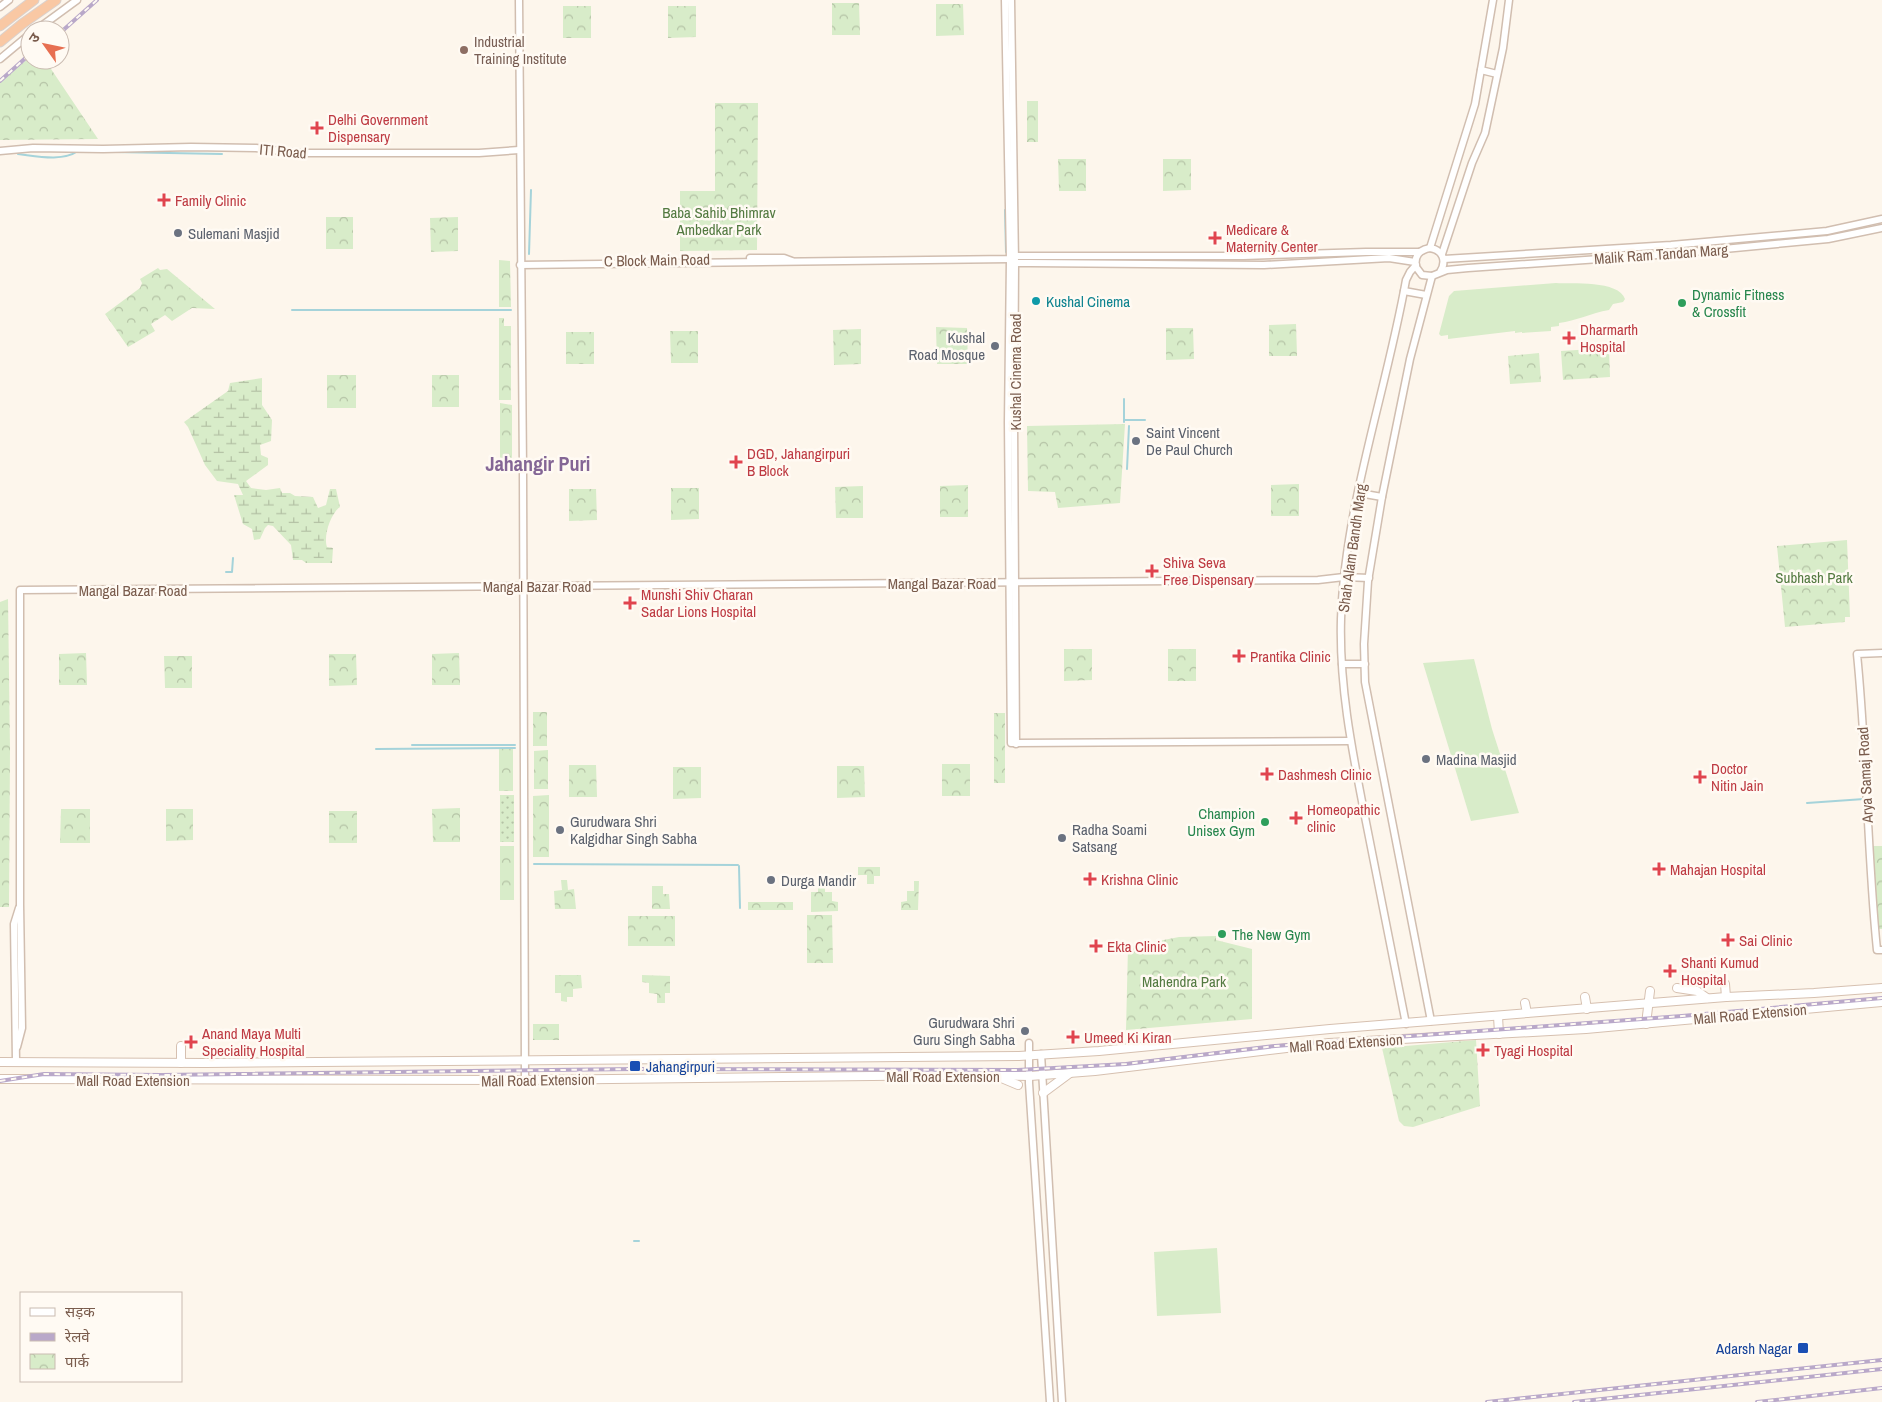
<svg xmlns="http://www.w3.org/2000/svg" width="1882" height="1402" viewBox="0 0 1882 1402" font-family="'Archivo Narrow','Noto Sans Devanagari',sans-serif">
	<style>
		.grass { fill: #d8ecc9 }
		.wetland { fill: url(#wetland-marsh) }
		.park { fill: url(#park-crowns) }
		.garden { fill: url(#garden-dots) }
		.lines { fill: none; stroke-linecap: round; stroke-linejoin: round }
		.stream { stroke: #a5d3da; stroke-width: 2 }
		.tertiary-casing { stroke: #d1beb0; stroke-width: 9 }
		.secondary-casing { stroke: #d6c0b0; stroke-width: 10 }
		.trunk-casing { stroke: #dad1cd; stroke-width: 11 }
		.tertiary { stroke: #fff; stroke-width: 6 }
		.secondary { stroke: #fff; stroke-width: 8 }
		.trunk { stroke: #f9c8a4; stroke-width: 9 }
		.rail-casing { stroke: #b9a8c9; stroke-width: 4 }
		.rail { stroke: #fffaf3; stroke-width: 2; stroke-dasharray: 5.5; stroke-linecap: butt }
		.education-dot { fill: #8d6e63; stroke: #fffaf3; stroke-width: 2 }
		.health-dot { fill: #e0444e; stroke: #fffaf3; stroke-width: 2 }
		.worship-dot { fill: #6b7280; stroke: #fffaf3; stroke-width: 2 }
		.culture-dot { fill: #0f9aa8; stroke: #fffaf3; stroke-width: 2 }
		.leisure-dot { fill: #2e9e5b; stroke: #fffaf3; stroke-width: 2 }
		.transit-dot { fill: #1a4fb4; stroke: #fffaf3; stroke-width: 2 }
		.labels { text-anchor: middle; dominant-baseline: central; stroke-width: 5; stroke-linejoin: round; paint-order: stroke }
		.education-label { font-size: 15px; fill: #785e54; stroke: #fffaf3; text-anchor: start }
		.health-label { font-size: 15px; fill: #be3a42; stroke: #fffaf3; text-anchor: start }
		.street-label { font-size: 15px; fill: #7a5c4d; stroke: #fffaf3 }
		.park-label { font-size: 15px; fill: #537a41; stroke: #fffaf3 }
		.worship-label { font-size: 15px; fill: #5b616d; stroke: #fffaf3; text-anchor: start }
		.leisure-label { font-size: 15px; fill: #27864d; stroke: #fffaf3; text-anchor: start }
		.culture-label { font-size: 15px; fill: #0d838f; stroke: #fffaf3; text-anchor: start }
		.transit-label { font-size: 15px; fill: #164399; stroke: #fffaf3; text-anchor: start }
		.district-label { font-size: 20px; font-weight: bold; fill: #846695; stroke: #fffaf3 }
	</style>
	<defs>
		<pattern id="wetland-marsh" width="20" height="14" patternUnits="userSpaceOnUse" patternTransform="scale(1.25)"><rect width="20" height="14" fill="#d8ecc9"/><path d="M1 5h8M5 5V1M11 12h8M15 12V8" fill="none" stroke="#b4c2a5"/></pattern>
		<pattern id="park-crowns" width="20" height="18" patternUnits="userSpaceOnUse" patternTransform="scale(1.25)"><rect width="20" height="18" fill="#d8ecc9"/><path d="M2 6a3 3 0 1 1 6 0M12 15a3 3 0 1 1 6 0" fill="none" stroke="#b4c2a5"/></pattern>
		<pattern id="garden-dots" width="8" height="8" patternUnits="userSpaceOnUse" patternTransform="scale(1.25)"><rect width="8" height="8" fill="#d8ecc9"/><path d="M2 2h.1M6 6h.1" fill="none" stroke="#b4c2a5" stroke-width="1.8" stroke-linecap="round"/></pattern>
	</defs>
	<rect width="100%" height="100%" fill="#fdf6ec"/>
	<g class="grass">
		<path d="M1556,283C1571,284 1619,280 1625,299L1623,302L1613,304L1609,310C1591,313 1576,321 1559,323V326L1551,327V331L1522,333V332L1515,333V331L1448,339V335L1441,336L1439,334L1449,296L1454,291Z"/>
		<path d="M1474,659L1492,729L1519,813L1471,821L1423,663Z"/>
		<path d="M1217,1248L1221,1313L1157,1316L1154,1252Z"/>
	</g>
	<path class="wetland" d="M262,378V405L272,420L271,441L260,445L261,455L268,458V465L246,481L251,488L266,490L280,488L282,493H290L295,496L313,497L318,508L326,505L330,489H336L340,507C331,513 323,536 327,547L333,548L332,563H306L302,560H293L291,545L273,526L268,525L265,528L260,539L254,540L252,529L243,524L234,495H243L238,484L217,481L205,465L188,427L184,422L228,391L230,383Z"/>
	<g class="park">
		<path d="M832,3H859L860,35H832Z"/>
		<path d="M936,4H963L964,35L936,36Z"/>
		<rect x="563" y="6" width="28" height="32"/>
		<path d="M668,6H696V37L668,38Z"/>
		<path d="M30,57V60H45L98,139L0,140V82Z"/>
		<rect x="1027" y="101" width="11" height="41"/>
		<path d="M715,103H758L757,250L680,251V191H715Z"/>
		<path d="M1058,159H1086V191H1059Z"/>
		<path d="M1163,159H1191V190L1163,191Z"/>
		<rect x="326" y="217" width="27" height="32"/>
		<path d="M458,217V251L431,252L430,218Z"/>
		<path d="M499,260L510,261L511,307H499Z"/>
		<path d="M158,268L160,270L167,269L215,309L192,308L172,321L165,315L151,324L155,331L128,347L105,314L140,288L142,283L140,279Z"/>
		<path d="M499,318H504V326H511V400H499Z"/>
		<path d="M1296,324L1297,356H1269V325Z"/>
		<path d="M936,327L967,328L968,364H937Z"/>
		<path d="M1166,328H1193L1194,359L1166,360Z"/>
		<path d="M861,329V364L834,365L833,330Z"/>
		<path d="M670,331H698V363H671Z"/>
		<rect x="566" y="332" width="28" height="32"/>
		<path d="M1609,348L1610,377L1563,380L1561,351Z"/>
		<path d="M1539,353L1541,382L1510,384L1508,356Z"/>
		<rect x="327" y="375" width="29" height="33"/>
		<rect x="432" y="375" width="27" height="32"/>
		<path d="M500,403L512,405V461H500Z"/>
		<path d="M1125,424L1120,503L1058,508L1055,492L1028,491L1027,426Z"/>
		<path d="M1299,484V516H1271V485Z"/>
		<path d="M968,485V517H940V486Z"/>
		<path d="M863,486V518H836L835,487Z"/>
		<path d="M671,488H699V519L671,520Z"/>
		<path d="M569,489H596L597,520L569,521Z"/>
		<path d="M1847,540L1850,617H1845V622L1785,627L1777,546Z"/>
		<path d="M8,599L10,750L9,907H0V602Z"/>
		<path d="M1064,649H1092V680L1064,681Z"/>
		<rect x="1168" y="649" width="28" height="32"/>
		<path d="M86,653L87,685H59V654Z"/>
		<path d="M459,653L460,685H432V654Z"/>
		<path d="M329,654H356L357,685L329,686Z"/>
		<path d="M164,656H192V688H165Z"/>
		<rect x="533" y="712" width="14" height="34"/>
		<rect x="994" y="713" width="11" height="70"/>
		<rect x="499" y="748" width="14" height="43"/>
		<path d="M548,750V789H534V751Z"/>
		<rect x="942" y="764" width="28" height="32"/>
		<path d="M569,765H596L597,797H569Z"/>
		<path d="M837,766H864L865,797L837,798Z"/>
		<path d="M673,767H701V798L673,799Z"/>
		<path d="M549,795V857H533V796Z"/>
		<path d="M460,808V842H433L432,809Z"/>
		<path d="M61,809H90V843H60Z"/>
		<path d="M166,809H193V840L166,841Z"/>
		<rect x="329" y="811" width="28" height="32"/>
		<rect x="500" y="846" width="14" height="54"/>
		<path d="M1873,846H1882V929H1878Z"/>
		<path d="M858,867H880V876H874V884H867V875H858Z"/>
		<path d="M561,880H567L568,890L574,889L576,909H555L554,891L562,890Z"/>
		<path d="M914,881H919L918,910H901V902L907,901V891H914Z"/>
		<path d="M818,883H825V892H832V901L838,902V911L811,912V892H818Z"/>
		<path d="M652,886H663V894H669L670,909H652Z"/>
		<rect x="748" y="902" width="45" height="8"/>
		<path d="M807,915H832L833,963H807Z"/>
		<rect x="628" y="916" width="47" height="30"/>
		<path d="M1216,936V940L1252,949V1019L1126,1030L1128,947L1179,937Z"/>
		<path d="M555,975H581L582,988L573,989V997H567V1002L561,1001V993H555Z"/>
		<path d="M642,975L670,976V993H665V1003H657V994L649,993V983L642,982Z"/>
		<rect x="533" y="1024" width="26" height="16"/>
		<path d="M1476,1040L1480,1106L1413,1127L1404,1126L1399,1121L1382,1048Z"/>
	</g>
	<rect class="garden" x="500" y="795" width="14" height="47"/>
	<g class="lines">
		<g class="stream">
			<path d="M116,152L222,154"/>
			<path d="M18,154C36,156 62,162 78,151"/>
			<path d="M1005,210L1006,252"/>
			<path d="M529,254L531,190"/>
			<path d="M292,310H511"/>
			<path d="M1124,399V422"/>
			<path d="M1124,420H1145"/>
			<path d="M1127,469L1129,426"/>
			<path d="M226,572H232L233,558"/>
			<path d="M412,745H515"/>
			<path d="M376,749L515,748"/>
			<path d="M1807,803L1864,799"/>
			<path d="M534,864L738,865"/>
			<path d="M739,866L740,908"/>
			<path d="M634,1241H639"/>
		</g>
		<g class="tertiary-casing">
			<g id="tertiary">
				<path d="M519,0L523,470L525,1080"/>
				<path d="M1005,0L1010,259L1008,422L1011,743L1350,741"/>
				<path d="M1011,0L1015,263L1014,422L1016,744"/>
				<path d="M0,7L9,0"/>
				<path d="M36,30L77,0"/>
				<path d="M0,59L30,34"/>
				<path d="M1481,70L1497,74"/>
				<path d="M0,151L33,148L103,149L191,147L256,148L297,153H479L519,150"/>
				<path d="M1430,248L1475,104L1493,0"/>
				<path d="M1442,254L1472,163L1485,133L1503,48L1509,0"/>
				<path d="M750,258H784L792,261"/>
				<path d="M1444,259L1671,245L1827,231L1882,219"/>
				<path d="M1013,261L1015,263H1030L1264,265L1389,258L1415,262"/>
				<path d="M520,265L1010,259L1015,256H1243L1366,252H1419"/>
				<path d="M1440,272C1447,261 1443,250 1430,248C1419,250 1414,256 1416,267L1422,275L1432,276L1447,270L1468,268L1672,254L1828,239L1882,228"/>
				<path d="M1404,291L1426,295"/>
				<path d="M1359,493L1382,497"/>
				<path d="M1882,653L1857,654C1867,753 1867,852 1877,950H1882"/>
				<path d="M1342,664H1365"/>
				<path d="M1431,1021L1365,682L1364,644L1368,581L1382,497L1410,359L1432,276"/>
				<path d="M1406,1024C1393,957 1379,890 1366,822C1353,755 1339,688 1341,619C1345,504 1386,393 1406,280L1410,272L1416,265"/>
				<path d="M1029,1043V1083L1050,1402"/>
				<path d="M17,1047L22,1028L20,904V590L1318,580L1344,577L1369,578"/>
				<path d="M1041,1054L1062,1402"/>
				<path d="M16,1061L14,924L19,908"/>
			</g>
		</g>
		<g class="secondary-casing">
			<g id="secondary">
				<path d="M1725,984L1726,997"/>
				<path d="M1677,988L1697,991L1707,998"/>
				<path d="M1585,997L1587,1009"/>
				<path d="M1525,1003L1527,1013"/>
				<path d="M1498,1016L1499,1034"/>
				<path d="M1646,1024L1650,991"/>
				<path d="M181,1046V1063"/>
				<path d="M0,1062L206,1063L1019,1056L1099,1051L1330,1029L1726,997L1814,993L1882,988"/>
				<path d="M999,1077L1018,1085"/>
				<path d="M0,1079L525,1080L960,1075L1030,1076L1095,1071L1329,1043L1586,1029L1882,1002"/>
				<path d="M1043,1093L1070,1073"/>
			</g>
		</g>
		<g class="trunk-casing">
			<g id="trunk">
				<path d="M0,26L34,0"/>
				<path d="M0,42L22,24L56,0"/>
			</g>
		</g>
		<use href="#tertiary" class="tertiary"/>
		<use href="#secondary" class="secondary"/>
		<use href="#trunk" class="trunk"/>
		<g class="rail-casing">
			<g id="rail">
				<path d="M60,33L97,0"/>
				<path d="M0,81L30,54"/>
				<path d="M0,1081L44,1074L162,1075L635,1069L1018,1070L1126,1064L1275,1046L1682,1016L1882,998"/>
				<path d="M1487,1402L1882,1360"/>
				<path d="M1574,1402L1882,1369"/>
				<path d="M1757,1402L1882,1388"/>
			</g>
		</g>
		<use href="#rail" class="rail"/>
	</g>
	<circle class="education-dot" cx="464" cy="50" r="5"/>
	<g class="health-dot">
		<path d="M314.5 120.5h5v5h5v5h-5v5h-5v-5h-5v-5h5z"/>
		<path d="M161.5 192.5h5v5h5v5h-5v5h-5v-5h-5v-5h5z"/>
		<path d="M1212.5 230.5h5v5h5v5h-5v5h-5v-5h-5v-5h5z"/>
		<path d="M1566.5 330.5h5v5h5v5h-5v5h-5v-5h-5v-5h5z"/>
		<path d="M733.5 454.5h5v5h5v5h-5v5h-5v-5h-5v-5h5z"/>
		<path d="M1149.5 563.5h5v5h5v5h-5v5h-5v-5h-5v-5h5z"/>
		<path d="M627.5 595.5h5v5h5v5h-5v5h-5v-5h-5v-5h5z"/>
		<path d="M1236.5 648.5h5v5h5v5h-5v5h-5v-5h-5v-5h5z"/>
		<path d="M1264.5 766.5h5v5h5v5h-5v5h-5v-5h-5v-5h5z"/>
		<path d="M1697.5 769.5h5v5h5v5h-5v5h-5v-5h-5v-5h5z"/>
		<path d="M1293.5 810.5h5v5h5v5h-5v5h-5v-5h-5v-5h5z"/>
		<path d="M1656.5 861.5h5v5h5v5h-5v5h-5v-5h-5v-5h5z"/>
		<path d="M1087.5 871.5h5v5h5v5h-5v5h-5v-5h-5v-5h5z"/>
		<path d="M1725.5 932.5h5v5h5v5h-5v5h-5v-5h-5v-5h5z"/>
		<path d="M1093.5 938.5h5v5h5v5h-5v5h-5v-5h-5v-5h5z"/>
		<path d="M1667.5 963.5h5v5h5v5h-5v5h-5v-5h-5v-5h5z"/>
		<path d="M1070.5 1029.5h5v5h5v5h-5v5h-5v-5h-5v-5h5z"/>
		<path d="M188.5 1034.5h5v5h5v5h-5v5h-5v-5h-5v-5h5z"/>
		<path d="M1480.5 1042.5h5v5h5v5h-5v5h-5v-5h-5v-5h5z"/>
	</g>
	<g class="worship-dot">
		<circle cx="178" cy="233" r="5"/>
		<circle cx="995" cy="346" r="5"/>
		<circle cx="1136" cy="441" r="5"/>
		<circle cx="1426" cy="759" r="5"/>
		<circle cx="560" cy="830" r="5"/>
		<circle cx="1062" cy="838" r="5"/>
		<circle cx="771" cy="880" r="5"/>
		<circle cx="1025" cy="1031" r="5"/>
	</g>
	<circle class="culture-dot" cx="1036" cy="301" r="5"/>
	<g class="leisure-dot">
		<circle cx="1682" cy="303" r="5"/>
		<circle cx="1265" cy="822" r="5"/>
		<circle cx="1222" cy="934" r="5"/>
	</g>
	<g class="transit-dot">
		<rect x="629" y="1060" width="12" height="12" rx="2.5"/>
		<rect x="1797" y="1342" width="12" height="12" rx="2.5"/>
	</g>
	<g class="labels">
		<g class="education-label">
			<text x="474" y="41">Industrial<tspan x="474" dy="17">Training Institute</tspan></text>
		</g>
		<g class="health-label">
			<text x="328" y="119">Delhi Government<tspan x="328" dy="17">Dispensary</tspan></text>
			<text x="175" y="200">Family Clinic</text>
			<text x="1226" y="229">Medicare &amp;<tspan x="1226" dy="17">Maternity Center</tspan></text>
			<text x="1580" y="329">Dharmarth<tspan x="1580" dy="17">Hospital</tspan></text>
			<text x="747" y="453">DGD, Jahangirpuri<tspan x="747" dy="17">B Block</tspan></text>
			<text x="1163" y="562">Shiva Seva<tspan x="1163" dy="17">Free Dispensary</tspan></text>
			<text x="641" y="594">Munshi Shiv Charan<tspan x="641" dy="17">Sadar Lions Hospital</tspan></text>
			<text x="1250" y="656">Prantika Clinic</text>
			<text x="1711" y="768">Doctor<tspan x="1711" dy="17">Nitin Jain</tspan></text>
			<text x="1278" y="774">Dashmesh Clinic</text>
			<text x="1307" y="809">Homeopathic<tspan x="1307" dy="17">clinic</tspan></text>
			<text x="1670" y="869">Mahajan Hospital</text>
			<text x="1101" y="879">Krishna Clinic</text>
			<text x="1739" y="940">Sai Clinic</text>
			<text x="1107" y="946">Ekta Clinic</text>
			<text x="1681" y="962">Shanti Kumud<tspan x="1681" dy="17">Hospital</tspan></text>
			<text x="202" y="1033">Anand Maya Multi<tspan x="202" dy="17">Speciality Hospital</tspan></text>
			<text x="1084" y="1037">Umeed Ki Kiran</text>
			<text x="1494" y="1050">Tyagi Hospital</text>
		</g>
		<g class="street-label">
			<text transform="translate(283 151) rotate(5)">ITI Road</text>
			<text transform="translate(1661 254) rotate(-4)">Malik Ram Tandan Marg</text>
			<text transform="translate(657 260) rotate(-1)">C Block Main Road</text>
			<text transform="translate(1015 372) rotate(-90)">Kushal Cinema Road</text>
			<text transform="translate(1352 548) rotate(-82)">Shah Alam Bandh Marg</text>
			<text x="942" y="583">Mangal Bazar Road</text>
			<text x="537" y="586">Mangal Bazar Road</text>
			<text x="133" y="590">Mangal Bazar Road</text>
			<text transform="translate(1865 775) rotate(-93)">Arya Samaj Road</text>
			<text transform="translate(1750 1014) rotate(-5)">Mall Road Extension</text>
			<text transform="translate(1346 1043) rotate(-4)">Mall Road Extension</text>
			<text x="943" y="1076">Mall Road Extension</text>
			<text x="133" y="1080">Mall Road Extension</text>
			<text transform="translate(538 1080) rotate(-1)">Mall Road Extension</text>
		</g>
		<g class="park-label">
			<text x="719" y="212">Baba Sahib Bhimrav<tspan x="719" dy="17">Ambedkar Park</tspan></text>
			<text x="1814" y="577">Subhash Park</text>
			<text x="1184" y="981">Mahendra Park</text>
		</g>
		<g class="worship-label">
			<text x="188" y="233">Sulemani Masjid</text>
			<text x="985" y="337" text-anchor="end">Kushal<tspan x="985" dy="17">Road Mosque</tspan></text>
			<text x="1146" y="432">Saint Vincent<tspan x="1146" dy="17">De Paul Church</tspan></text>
			<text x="1436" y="759">Madina Masjid</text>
			<text x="570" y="821">Gurudwara Shri<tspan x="570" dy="17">Kalgidhar Singh Sabha</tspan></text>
			<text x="1072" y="829">Radha Soami<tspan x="1072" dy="17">Satsang</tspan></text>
			<text x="781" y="880">Durga Mandir</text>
			<text x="1015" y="1022" text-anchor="end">Gurudwara Shri<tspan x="1015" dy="17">Guru Singh Sabha</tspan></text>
		</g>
		<g class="leisure-label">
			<text x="1692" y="294">Dynamic Fitness<tspan x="1692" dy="17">&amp; Crossfit</tspan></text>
			<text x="1255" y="813" text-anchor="end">Champion<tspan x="1255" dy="17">Unisex Gym</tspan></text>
			<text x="1232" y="934">The New Gym</text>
		</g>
		<g class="culture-label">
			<text x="1046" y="301">Kushal Cinema</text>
		</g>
		<g class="transit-label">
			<text x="646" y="1066">Jahangirpuri</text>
			<text x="1792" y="1348" text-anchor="end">Adarsh Nagar</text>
		</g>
		<g class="district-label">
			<text x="538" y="463">Jahangir Puri</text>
		</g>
	</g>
	<rect x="20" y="1292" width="162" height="90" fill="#fffaf3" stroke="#cabbb1"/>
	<rect x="30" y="1308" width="25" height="8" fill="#ffffff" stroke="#cabbb1"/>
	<text x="65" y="1317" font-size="15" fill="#7a5c4d">सड़क</text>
	<rect x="30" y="1333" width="25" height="8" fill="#b9a8c9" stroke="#cabbb1"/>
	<text x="65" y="1342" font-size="15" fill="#7a5c4d">रेलवे</text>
	<rect x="30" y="1354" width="25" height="15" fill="url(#park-crowns)" stroke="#cabbb1"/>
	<text x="65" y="1367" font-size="15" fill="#7a5c4d">पार्क</text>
	<g transform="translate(45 45) rotate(303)"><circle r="24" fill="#fffaf3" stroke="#cabbb1"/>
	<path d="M0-4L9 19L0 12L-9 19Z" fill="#e76f51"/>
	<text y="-8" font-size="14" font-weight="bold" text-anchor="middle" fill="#7a5c4d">उ</text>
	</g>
</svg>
